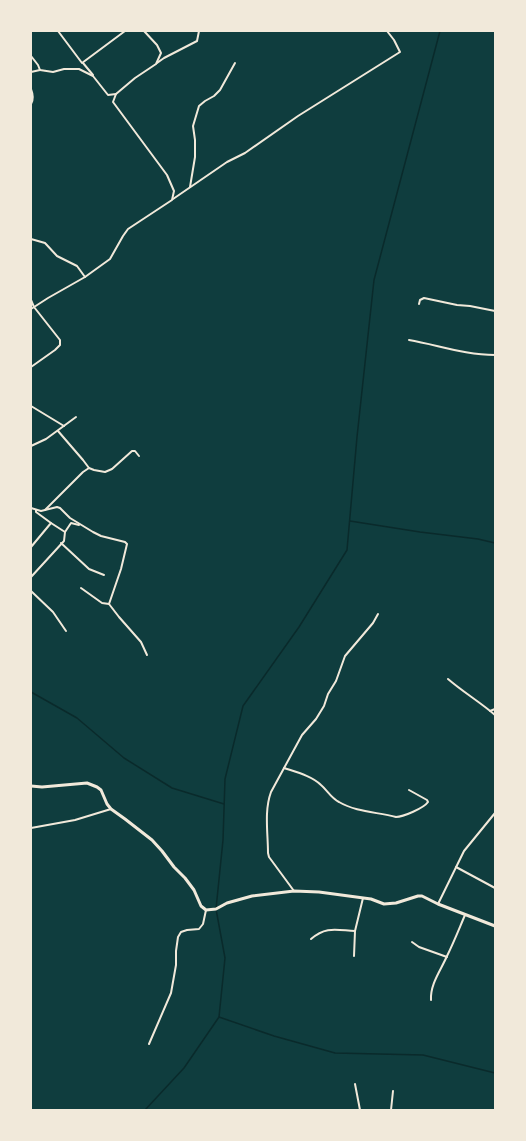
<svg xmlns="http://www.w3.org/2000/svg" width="526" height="1141" viewBox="0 0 526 1141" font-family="Figtree,sans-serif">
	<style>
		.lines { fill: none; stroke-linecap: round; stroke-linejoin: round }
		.stream { stroke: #0a2a2b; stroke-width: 1.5 }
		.minor { stroke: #f1e9da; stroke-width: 2 }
		.tertiary { stroke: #f1e9da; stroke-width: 3 }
	</style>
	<rect width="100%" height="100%" fill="#0f3d3e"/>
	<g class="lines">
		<g class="stream">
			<path d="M350,521L420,532L478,539L495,543"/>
			<path d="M31,692L77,718L124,758L172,788L224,804"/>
			<path d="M219,1017L274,1036L335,1053L423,1055L495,1073"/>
			<path d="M145,1110L184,1068L219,1017L225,958L216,909L223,840L225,779L243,706L299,627L347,550L357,437L374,280L440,31"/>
		</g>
		<g class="minor">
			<path d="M58,31L82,63L125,31"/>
			<path d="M31,56L38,65L40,70L53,72L64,69H79L93,76L108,95L116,94L113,102L167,175L174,191L172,200L128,229L123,236L110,259L85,277L48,298L31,309"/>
			<path d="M83,63L93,75"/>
			<path d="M157,63L164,58L197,41L199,31"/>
			<path d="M31,72L40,70"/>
			<path d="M31,89C33,94 34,99 31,104"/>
			<path d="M116,94L135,78L156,64L161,53L157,45L144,31"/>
			<path d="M190,187L195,157V140L193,126L199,106L205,101L214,96L220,90L235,63"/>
			<path d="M173,199L227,162L245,153L298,116L400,52L394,40L387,31"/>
			<path d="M31,239L45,243L57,256L77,266L85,277"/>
			<path d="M31,300L34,307L60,340V345L55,350L31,367"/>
			<path d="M419,304L420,300L424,298L457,305L470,306L495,311"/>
			<path d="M409,340C438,345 465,355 495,355"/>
			<path d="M31,406L64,426"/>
			<path d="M58,431L83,460L89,468L94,470L105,472L112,469L132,451H135L139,456"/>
			<path d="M31,446L46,439L76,417"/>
			<path d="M31,508L41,511L57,507L60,508L70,518L93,532L101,536L125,542L127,544L121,569L109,604L102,603L81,588"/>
			<path d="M45,510L83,472L89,468"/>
			<path d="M51,523L65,532"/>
			<path d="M61,543L89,569L104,575"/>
			<path d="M31,547L51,523L36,512V510"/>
			<path d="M31,577L64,541L65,532L71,523L79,525"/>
			<path d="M31,591L53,612L66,631"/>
			<path d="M109,604L119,617L141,642L147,655"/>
			<path d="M448,679C463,692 480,702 495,715"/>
			<path d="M490,711L495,709"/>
			<path d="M284,768C296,772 312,776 321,785C327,790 331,798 339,802C356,812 377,812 396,817C403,817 424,808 428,802L427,800L409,790"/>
			<path d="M31,828L75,820L111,809"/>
			<path d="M456,867L495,888"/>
			<path d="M294,891L269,857L268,853C268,833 264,811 271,792L302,735L316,719L324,706L328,694L336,681L345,656L373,623L378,614"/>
			<path d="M438,904L464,851L495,813"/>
			<path d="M311,939C326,926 336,930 355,931"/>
			<path d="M412,942L419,947L447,957"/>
			<path d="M354,956L355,931L363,898"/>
			<path d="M431,1000C430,984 441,970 447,956C454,942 459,929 465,915"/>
			<path d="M149,1044L171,993L176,965V951L178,937L181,932L187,930L199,929L203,924L206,910"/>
			<path d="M355,1084L360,1110"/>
			<path d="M391,1110L393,1091"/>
		</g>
		<path class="tertiary" d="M31,786L42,787L87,783L97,787L101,790L107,804L111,809L125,819L152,840L162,851L174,867L185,878L194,890L201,906L206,910L216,909L227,903L252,896L294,891L319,892L371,899L384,904L396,903L418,896H422L438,904L495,926"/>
	</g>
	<rect width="526" height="1141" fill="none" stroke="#f1e9da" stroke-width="64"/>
</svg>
